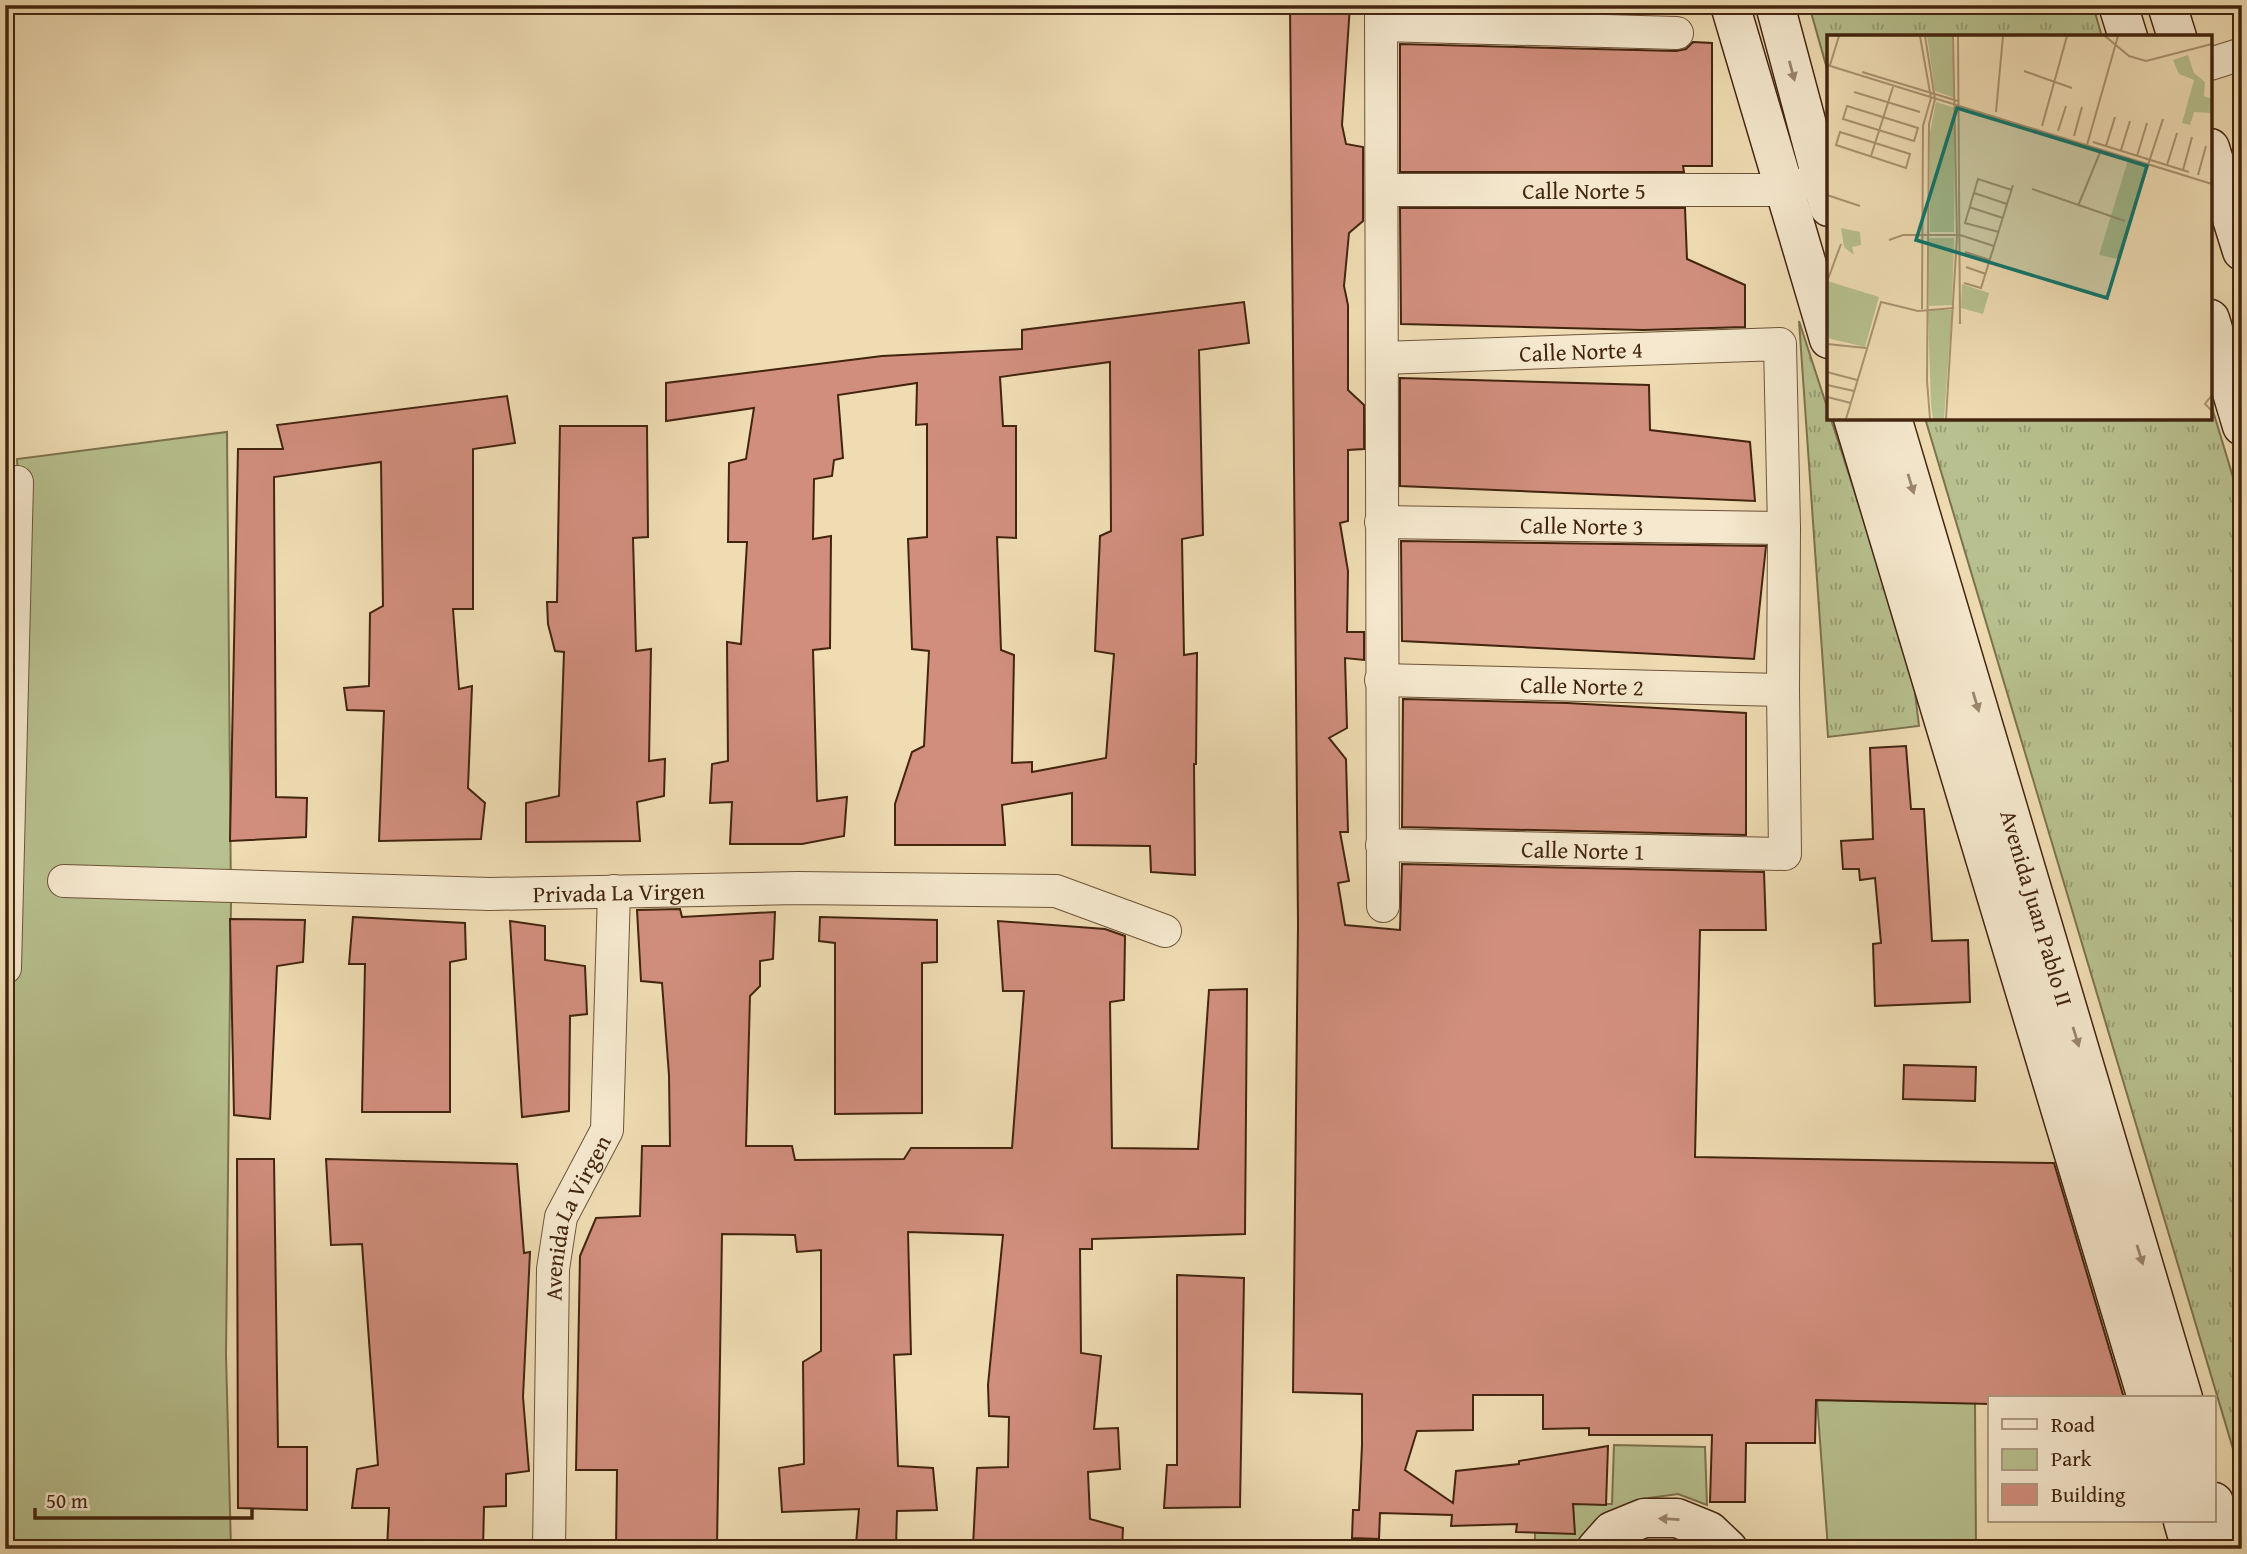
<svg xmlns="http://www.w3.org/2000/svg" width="2247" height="1554" viewBox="0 0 2247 1554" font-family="'Gentium Book Plus',serif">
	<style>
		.grass { fill: url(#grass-tufts); stroke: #7d724e; stroke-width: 2 }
		.green { fill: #b7c08e; stroke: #7d724e; stroke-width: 2 }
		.building { fill: #d18e7d; stroke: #43250f; stroke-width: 2; fill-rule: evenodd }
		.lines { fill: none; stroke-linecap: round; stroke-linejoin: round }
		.street-casing { stroke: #6e5338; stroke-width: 34 }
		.secondary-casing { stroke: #43250f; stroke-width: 41 }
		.street { stroke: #f5e8ce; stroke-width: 32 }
		.secondary { stroke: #f5e8ce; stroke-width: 38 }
		.oneway { fill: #9c866e }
		.labels { text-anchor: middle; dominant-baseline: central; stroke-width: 6; stroke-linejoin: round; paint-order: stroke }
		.street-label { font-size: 23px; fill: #43250f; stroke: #f5e8ce }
		.inset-road { fill: none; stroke: #aa9371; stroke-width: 2 }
		.view { fill: #0f766e; fill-opacity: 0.15; stroke: #0f766e; stroke-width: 3.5 }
		.inset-edge { fill: none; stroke: #43250f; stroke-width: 3.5 }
	</style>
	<defs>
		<pattern id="grass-tufts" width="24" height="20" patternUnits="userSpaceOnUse" patternTransform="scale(1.75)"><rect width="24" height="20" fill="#b7c08e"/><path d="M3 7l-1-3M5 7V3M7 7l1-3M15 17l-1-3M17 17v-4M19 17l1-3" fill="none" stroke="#969c72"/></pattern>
	</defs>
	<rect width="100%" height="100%" fill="#efdcb3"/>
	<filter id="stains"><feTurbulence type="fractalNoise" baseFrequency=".00286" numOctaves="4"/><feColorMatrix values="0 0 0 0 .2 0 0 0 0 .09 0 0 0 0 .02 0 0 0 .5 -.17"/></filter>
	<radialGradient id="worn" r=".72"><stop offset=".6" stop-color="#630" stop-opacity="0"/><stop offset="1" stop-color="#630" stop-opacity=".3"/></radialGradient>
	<g class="grass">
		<path d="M1809,5H2093L2102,37H1829V76Z"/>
		<path d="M1799,321L1912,668L1919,726L1828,737Z"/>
		<path d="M2210,401L2242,507V1479L1925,418H2210Z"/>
	</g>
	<g class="green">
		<path d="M227,432L231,902L226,1355L231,1549H7L5,1506V1137L20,509L17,459Z"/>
		<path d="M1817,1400L1975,1403L1976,1549H1828Z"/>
		<path d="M1614,1445L1705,1447L1707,1505L1678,1494L1649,1498L1612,1513L1583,1549H1535V1533H1574L1573,1504H1612Z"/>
	</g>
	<g class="building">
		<path d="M1290,5H1350L1342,125L1346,144L1363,147V221L1349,233L1344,286L1348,305V390L1364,405V449L1348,450V521L1340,523L1348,571L1347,632H1364V660L1345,658L1347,728L1329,738L1346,759L1348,832H1340L1349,881L1338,883L1345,925L1400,930L1402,864L1764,872L1766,930H1700L1695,1157L2054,1163L2124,1398H1990V1404L1816,1400L1815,1443H1746L1745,1502H1710L1712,1435H1589V1428L1543,1429V1395H1473V1430L1417,1431L1405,1470L1453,1503L1456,1471L1519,1464V1461L1608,1446L1606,1505L1573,1504L1575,1534L1516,1532L1517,1524L1451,1526L1452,1515L1380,1513L1379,1539L1352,1538L1353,1510H1359L1362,1445V1394L1293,1392L1298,924Z"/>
		<path d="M1693,42L1712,43V166H1683L1684,172H1400V44L1676,51L1686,49Z"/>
		<path d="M1400,208H1685L1687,259L1745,285V327L1643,330L1401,324Z"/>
		<path d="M1244,302L1249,343L1199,350L1203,535L1182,539L1184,655L1197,653L1196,764H1194L1195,875L1151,872L1150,846L1072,845V793L1002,805L1005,845H895V804L912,752L924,746L929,651L912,649L908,539L927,537V424L916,425L917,383L838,395L843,458L834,460L832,476L814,479L813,539L831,536L830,648L813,650L817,801L847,797L844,836L802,844H730L732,802L710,803L712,764L728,761L727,642L741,644L747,542H728L729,463L746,459L754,408L666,421V383L882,356L1022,349V330ZM1110,362L1111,531L1100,536L1095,651L1114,654L1106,758L1032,772V762L1012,763L1014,655L1001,650L997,537L1016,538V426H1003L1000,377Z"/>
		<path d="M1400,378L1649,385L1650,430L1750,442L1755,501L1400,486Z"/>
		<path d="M507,396L515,443L473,449V609H453L459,689L472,686L468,788L485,803L481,839L379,841L384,711L347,710L344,688L369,686L370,613L383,606L381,462L274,477L276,797L307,798L306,837L230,841L238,449H283L277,425Z"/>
		<path d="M560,426H647L648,537L633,538L636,651L651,649L649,761L665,759L664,796L637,802L640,841L526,842V803L559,796L564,652L555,651L548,624L547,602H557Z"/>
		<path d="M1401,541L1766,546L1754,659L1402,641Z"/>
		<path d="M1403,699L1567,703L1746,713V835L1402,827Z"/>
		<path d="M1906,746L1911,809H1924L1932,941L1968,940L1970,1002L1875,1006L1873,944L1881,943L1875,878L1860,880L1859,869H1843L1841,841L1873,839L1870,748Z"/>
		<path d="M680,909L682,917L775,912L773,959L760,961V986L750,996L746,1146H792L795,1160L904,1159L911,1148H1012L1024,991H1003L998,921L1105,929L1125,936L1124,1000L1110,1002L1112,1148L1198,1149L1209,990L1247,989L1245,1234L1092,1239V1249H1080L1081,1353L1101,1356L1094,1429L1118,1428L1120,1469L1088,1472L1090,1519L1123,1528L1122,1549L973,1546L977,1468L1008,1467L1009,1417L989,1416L988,1385L1003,1235L908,1232L911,1354L894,1355L898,1466L933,1468L937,1510L897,1511L896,1547L856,1544L859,1509L782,1512L779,1468L804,1464L803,1362L821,1351V1250L797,1252L795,1235L722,1234L717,1546L616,1548L617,1470H576L580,1256L596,1218L640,1216L642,1146H670L669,1075L662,983L641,981L637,910Z"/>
		<path d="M353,917L465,923L466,959L450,962V1112H362L365,964H349Z"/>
		<path d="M820,917L937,920V962L922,963V1113L835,1114V943L819,941Z"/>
		<path d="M230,919L305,920L303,962L277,966L270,1119L234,1115Z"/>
		<path d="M510,921L545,926V960L585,966L587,1014L570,1016L569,1111L522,1117Z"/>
		<path d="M1904,1065L1976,1067L1975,1101L1903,1099Z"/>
		<path d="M237,1159H274L278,1447H307V1510L238,1508Z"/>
		<path d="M326,1159L517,1164L524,1253L530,1252L523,1397L529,1471L506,1474V1506L484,1507L483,1549H387L389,1508H352L357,1469L378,1465L362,1244L331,1245Z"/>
		<path d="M1177,1275L1244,1278L1240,1507L1164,1508L1167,1465H1177Z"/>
	</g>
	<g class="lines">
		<g class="street-casing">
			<g id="street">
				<path d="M1381,5L1383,906"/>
				<path d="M1381,25L1677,33"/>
				<path d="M2210,64L2242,54"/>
				<path id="s1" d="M1383,190H1784L1807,183"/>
				<path id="s2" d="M1381,522L1784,528"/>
				<path id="s3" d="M1381,680L1783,690"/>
				<path id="s4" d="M1382,845L1785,854L1783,690L1784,528L1780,344L1382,358"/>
				<path id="s5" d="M64,881L490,894L797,888L1056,891L1165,931"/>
				<path d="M5,968L17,482"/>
				<path id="s6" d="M549,1549L553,1269L561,1217L607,1130L614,891"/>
			</g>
		</g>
		<g class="secondary-casing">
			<g id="secondary">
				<path d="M1730,5L1829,339"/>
				<path d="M1775,5L1829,207"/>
				<path d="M2118,5L2128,37"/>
				<path d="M2167,5L2177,37"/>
				<path d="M2210,148L2242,251"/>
				<path d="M2210,319L2242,426"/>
				<path d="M1853,418L2147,1398"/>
				<path id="s7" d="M1892,418L2183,1398"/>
				<path d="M2214,1502L2228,1549"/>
				<path d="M2183,1521L2191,1549"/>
				<path d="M1596,1549L1612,1531L1644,1518H1677L1709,1531L1728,1549"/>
			</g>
		</g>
		<use href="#street" class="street"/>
		<use href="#secondary" class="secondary"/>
	</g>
	<defs><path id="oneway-solid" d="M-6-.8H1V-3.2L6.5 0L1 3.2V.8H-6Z" transform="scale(1.75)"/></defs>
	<g class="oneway">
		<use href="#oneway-solid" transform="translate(1792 71) rotate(75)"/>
		<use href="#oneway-solid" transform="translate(1911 484) rotate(73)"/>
		<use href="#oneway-solid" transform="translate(1976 702) rotate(73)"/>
		<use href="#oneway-solid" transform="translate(2076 1037) rotate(73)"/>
		<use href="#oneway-solid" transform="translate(2140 1255) rotate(73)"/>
		<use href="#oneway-solid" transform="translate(1669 1519) rotate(-177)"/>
	</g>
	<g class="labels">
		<g class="street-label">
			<text stroke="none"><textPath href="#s1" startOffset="201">Calle Norte 5</textPath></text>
			<text transform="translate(1581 351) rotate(-2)">Calle Norte 4</text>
			<text stroke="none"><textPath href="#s2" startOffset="201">Calle Norte 3</textPath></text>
			<text stroke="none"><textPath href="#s3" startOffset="201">Calle Norte 2</textPath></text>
			<text stroke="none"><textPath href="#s4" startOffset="201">Calle Norte 1</textPath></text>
			<text stroke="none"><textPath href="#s5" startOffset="555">Privada La Virgen</textPath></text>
			<text stroke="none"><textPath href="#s7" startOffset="511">Avenida Juan Pablo II</textPath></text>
			<text stroke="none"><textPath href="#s6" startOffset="336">Avenida La Virgen</textPath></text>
		</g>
	</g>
	<g transform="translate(1827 35)">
		<rect width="385" height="385" fill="#efdcb3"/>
		<path d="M100,1H125L128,63L108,56ZM109,67L128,73L127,197H103V97ZM102,203H127L125,270L102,271ZM0,246L52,262L38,312L0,303ZM135,249L162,258L156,279L134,273ZM101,275H125L117,384H106L104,370Z" fill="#b7c08e"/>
		<path d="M361,20L367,38L378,47L377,61L385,64V78L367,77L363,90L355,88L367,45L352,39L346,25ZM301,125L320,131L291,224L272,220ZM14,193L33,197L34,210L25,212L27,220L17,212Z" fill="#b7c08e"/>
		<path class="inset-road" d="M93,1L104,63L96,91L95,274M98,1L108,64L102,89L100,346L103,384M131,1L133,289M278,1L302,21L319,26L385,9M0,30L385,149M3,30L12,1M197,36L245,53M35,37L131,66M27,57L93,77M20,71L91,93L87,106L16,84ZM169,77L176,1M215,91L240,1M231,96L239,71M13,97L83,119L79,133L9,110ZM247,101L255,72M266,107L362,137M260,110L291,1M279,111L288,82M294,115L303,86M44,121L66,52M310,121L320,88M340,130L350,98M356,135L365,102M371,140L379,111M205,154L298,186M147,158L180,169M0,160L33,171M251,171L274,115M142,172L176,183M172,197L138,188L151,144L185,155M62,205L76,200H133L167,211M138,217L163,225M291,222L336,84M139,232L159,239M1,244L14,209M137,248L154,253L186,150M0,309L39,313M0,337L30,345M0,350L27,356M385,360L378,369L385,376M0,362L24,368M19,384L54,267L91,276L127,273M119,384L130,201L126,1"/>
		<path class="view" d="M130,73L320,131L280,263L89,205Z"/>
		<rect width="385" height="385" class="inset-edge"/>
	</g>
	<rect width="2247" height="1554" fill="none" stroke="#efdcb3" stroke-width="28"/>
	<rect x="7" y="7" width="2233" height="1540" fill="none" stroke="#43250f" stroke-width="3.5"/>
	<rect x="14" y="14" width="2219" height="1526" fill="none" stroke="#43250f" stroke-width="2"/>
	<rect x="1988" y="1396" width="228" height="126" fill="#f5e8ce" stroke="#ae9a82" stroke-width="2"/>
	<rect x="2002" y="1419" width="35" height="10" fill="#f5e8ce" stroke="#ae9a82" stroke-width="2"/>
	<text x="2051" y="1432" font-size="21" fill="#43250f">Road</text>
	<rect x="2002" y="1449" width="35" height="21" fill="#b7c08e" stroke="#ae9a82" stroke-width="2"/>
	<text x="2051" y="1466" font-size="21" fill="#43250f">Park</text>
	<rect x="2002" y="1484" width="35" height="21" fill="#d18e7d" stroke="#ae9a82" stroke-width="2"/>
	<text x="2051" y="1502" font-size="21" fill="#43250f">Building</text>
	<path d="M35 1508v10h217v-10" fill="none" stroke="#43250f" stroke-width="3.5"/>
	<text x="46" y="1508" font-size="21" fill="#43250f" stroke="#f5e8ce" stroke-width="5" paint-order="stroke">50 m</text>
	<rect width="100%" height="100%" filter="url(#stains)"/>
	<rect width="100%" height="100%" fill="url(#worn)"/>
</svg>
